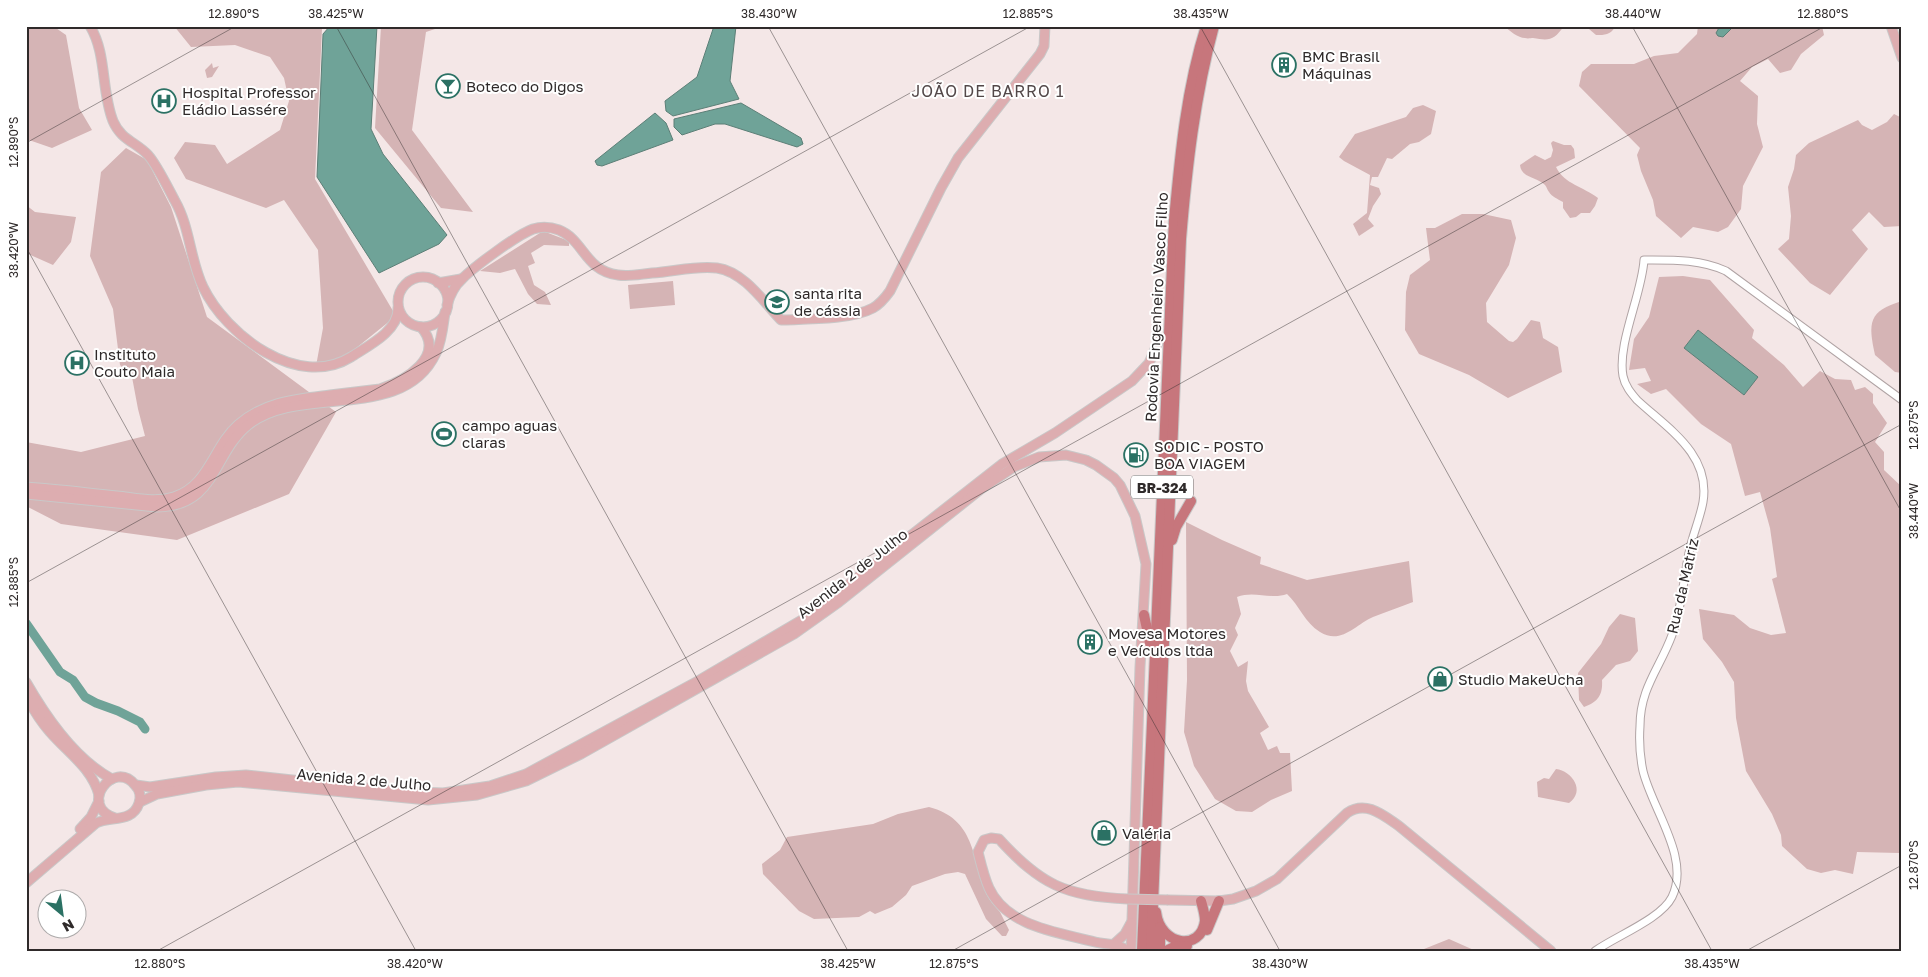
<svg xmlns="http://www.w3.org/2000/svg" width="1928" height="977" viewBox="0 0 1928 977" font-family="'Golos Text',sans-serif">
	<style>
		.green { fill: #d5b4b5 }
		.water { fill: #6fa398; stroke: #5c7f77 }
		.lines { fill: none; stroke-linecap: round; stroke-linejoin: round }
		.river { stroke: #6fa398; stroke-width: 9 }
		.minor-casing { stroke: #b0a3a4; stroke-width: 9 }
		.major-casing { stroke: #c9c8c8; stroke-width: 11 }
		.highway-casing { stroke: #c9c8c8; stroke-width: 12 }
		.minor { stroke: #fff; stroke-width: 7 }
		.major { stroke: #ddadb0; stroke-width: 9 }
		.highway { stroke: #c7767c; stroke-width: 10 }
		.major-bridge-casing { stroke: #c9c8c8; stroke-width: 11; stroke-linecap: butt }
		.major-bridge { stroke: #ddadb0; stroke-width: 9 }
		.ticks { fill: none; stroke: #2f2a2a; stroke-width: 1; stroke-opacity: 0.45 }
		.labels { text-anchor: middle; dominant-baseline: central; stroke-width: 4; stroke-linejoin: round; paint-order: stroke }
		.shield { fill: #fff; stroke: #6d6a6a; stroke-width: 1 }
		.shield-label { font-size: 14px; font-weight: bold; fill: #2f2a2a }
		.poi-label { font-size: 15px; fill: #2f2a2a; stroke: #fff; text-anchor: start }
		.street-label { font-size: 15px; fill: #2f2a2a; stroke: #fff }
		.neighbourhood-label { font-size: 16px; letter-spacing: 1px; fill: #534849; stroke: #fff }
		.neatline { fill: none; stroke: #2f2a2a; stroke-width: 2 }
		.ticks-label { font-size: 12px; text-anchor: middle; fill: #2f2a2a }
	</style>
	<rect width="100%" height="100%" fill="#f4e7e7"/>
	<g class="green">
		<path d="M26,26H53L66,35L79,108L92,130L52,148L26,139Z"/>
		<path d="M174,26H325L322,29L315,179L396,316L345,357L316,366L323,328L318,250L284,200L266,208L186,179L174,158L185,142L215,145L227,164L280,130L289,101L284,78L270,57L235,45L191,47Z"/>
		<path d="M381,26H444L426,32L412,130L473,212L441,208L375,128Z"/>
		<path d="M1504,26H1564C1554,40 1550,41 1533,38C1531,38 1528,39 1525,38C1518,38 1510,31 1504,26Z"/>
		<path d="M1591,26H1615V27C1610,35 1605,35 1596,35L1589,29Z"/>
		<path d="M1698,26H1822L1824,35L1801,54L1791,70L1780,73L1768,59L1752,67L1740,81L1758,96L1757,124L1763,147L1743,186L1741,209L1728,227L1718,232L1693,227L1681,238L1656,216L1653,200L1641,171L1637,155L1640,148L1579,86L1582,72L1591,64H1634L1654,56L1678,53L1697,34Z"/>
		<path d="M212,63L213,68L219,66L212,77L207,78L205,70Z"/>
		<path d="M1423,105L1436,111L1431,134L1419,142L1410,144L1392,159L1387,158L1378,177H1372L1370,185L1379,188L1381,194L1373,206L1368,219L1374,226L1359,236L1353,224L1367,213L1370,175L1344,161L1339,157L1355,134L1406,117L1413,108Z"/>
		<path d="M1894,114L1902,118V226L1884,227L1869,212L1852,230L1868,249L1830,295L1810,283L1778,249L1789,239L1791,216L1788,187L1794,169L1796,155L1809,143L1858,120L1862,125L1872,130L1887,122Z"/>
		<path d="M1553,141L1564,145H1571L1574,149L1575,158L1556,167C1564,184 1584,187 1598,198L1595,206L1590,213H1581L1576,217L1570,218L1563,208V202C1558,199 1552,197 1549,192C1547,190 1547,187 1545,185C1537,177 1521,178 1520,165L1535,155L1545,160L1551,157L1553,150L1551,143Z"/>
		<path d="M126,148L147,160L171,207L207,317L336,412L289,494L177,540L61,524L26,506V442L81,452L145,436L138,409L132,377L120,365L113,309L90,256L101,172Z"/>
		<path d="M26,205L35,212L76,217L71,242L53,265L26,253Z"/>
		<path d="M1462,214H1483L1511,220L1516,238L1509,265L1486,303L1487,322L1509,341L1513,342L1517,339L1531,320L1540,322L1543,338L1558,347L1562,372L1508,398L1469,375L1419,354L1405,330L1406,292L1410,275L1430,260L1426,228H1435Z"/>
		<path d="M543,231L569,241V246L544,245L531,253L535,263L528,266L534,285L545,292L551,305L537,304L528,294L515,269L500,273L480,271Z"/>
		<path d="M1683,276L1710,280L1754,330L1752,338L1784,365L1803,387L1820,371L1835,379L1851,380L1855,390L1865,387L1873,394V403L1887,423L1875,442L1884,452V470L1902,487V845L1899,853L1857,852L1853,874L1835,870L1821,873L1807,869L1782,846L1781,835L1772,814L1746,771L1736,718L1734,682L1722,662L1703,639L1699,609L1734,615L1750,628L1771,635L1786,633L1772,579L1777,577L1770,528L1760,492L1745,496L1731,444L1701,424L1666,389L1651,394L1637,384L1651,381L1645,368L1629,370L1634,339L1649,317L1659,277Z"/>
		<path d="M673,281L675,305L630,309L628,285Z"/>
		<path d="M1902,301V373L1895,372L1875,355C1868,323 1868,311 1902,301Z"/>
		<path d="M452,427L454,437L435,442L433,431Z"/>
		<path d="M1186,522L1222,540L1261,557L1260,564L1307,580L1409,561L1413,602C1400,607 1386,612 1373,617C1355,625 1341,645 1320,632C1305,623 1299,605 1287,594C1271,600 1254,590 1237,597L1241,614L1235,628L1238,635L1230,651L1238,667L1248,661L1246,681L1248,691L1269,727L1260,733L1268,750L1277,746L1280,753H1290L1292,791L1271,800L1252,812L1236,811L1215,799L1194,766L1184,732L1187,680Z"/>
		<path d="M1620,614L1635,618L1638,651L1630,661L1616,665L1602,680C1603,695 1598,702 1584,707L1579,700L1578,673L1601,644L1609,627Z"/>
		<path d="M1556,769C1572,771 1586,791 1569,803L1538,797L1537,782L1544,778L1549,779Z"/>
		<path d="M929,807C975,819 972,857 986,893C989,900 995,906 1000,912C1003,918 1006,924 1009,930L1006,936H1002L986,919L965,874L958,872L945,874L912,886L906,895L892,907L875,914L870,911L859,917L814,919L799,911L763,874L762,864L780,850L787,837L873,824L898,814Z"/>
		<path d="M1449,939L1476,951H1419Z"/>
	</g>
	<g class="water">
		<path d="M330,26H377L371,129L383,154L447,235L439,244L379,273L317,177L323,34Z"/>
		<path d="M714,26H736L730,81L739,99L673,116L666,111L665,101L697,77Z"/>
		<path d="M1720,26H1734L1723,37L1718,36L1716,33Z"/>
		<path d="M741,103L801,138L803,144L797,147L725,124H715L682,135L674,127V119Z"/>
		<path d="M655,113L666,123L673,140L602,166L597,165L595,161Z"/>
		<path d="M1698,330L1758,377L1744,395L1684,348Z"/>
	</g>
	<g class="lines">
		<path class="river" d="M26,623L60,672L73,680L85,697L96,703L118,711L140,722L145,729"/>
		<g class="minor-casing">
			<path id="minor" d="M1595,951C1616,936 1661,919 1672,897C1691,858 1652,809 1643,771C1640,757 1639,741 1640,726C1640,688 1660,668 1672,635C1682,608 1683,580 1689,553C1692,536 1700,519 1703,502C1711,454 1667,428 1637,400C1631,393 1625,386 1623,376C1617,344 1642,294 1644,260C1672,260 1700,259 1726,271L1902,400"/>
		</g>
		<g class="major-casing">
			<g id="major">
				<path d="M90,26C107,54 101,91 113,121C121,140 136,142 148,155C157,165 168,188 175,201C190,227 190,260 203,287C226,335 298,390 351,357C368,346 399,331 398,308"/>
				<path d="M1891,26L1902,58"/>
				<circle cx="423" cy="302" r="25"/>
				<path d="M438,283L461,279"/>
				<path d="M447,305C450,295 454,286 462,279C475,266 517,235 533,229C542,226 551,227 559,230C584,240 585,271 618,275C629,277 641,274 652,273C673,272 696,265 717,268C744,272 763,301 781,320C807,319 851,320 873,308C880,304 885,298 890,291L941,188L958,158L1040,54L1044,46L1045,26"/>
				<path d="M26,487C57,489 87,493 117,496C136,498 155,503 174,497C209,486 213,447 238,425C265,401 297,399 330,395C347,393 363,391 380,389C405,381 447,356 421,327"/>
				<path d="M26,494L157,507C217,506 212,454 248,425C300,383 403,424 436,353C442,341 443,326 445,312"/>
				<path d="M26,682C46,717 76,760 112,779"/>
				<path d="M26,696C33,709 40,721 50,732C68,753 92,768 99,795"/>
				<path d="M136,785L150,787L216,777L246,775L393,791L443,793L490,786L526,774L698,681L807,617L1002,464L1055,433L1132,381L1149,363L1160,338"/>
				<path d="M140,802L157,794L206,785L238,782L428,800L477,795L526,781L581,754L794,634L839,602L981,489L1014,467L1039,457L1066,455L1086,460L1096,465L1114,478L1120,485L1135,516L1146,564L1140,667L1131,951"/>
				<path d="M80,829L91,817L99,801"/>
				<path d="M26,883L96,823C110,816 133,823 139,803C141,797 140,790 135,785C114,758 77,806 115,818"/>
				<path d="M1168,900L1219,901L1233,899L1256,891L1277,879L1347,813C1366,800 1383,815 1399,826L1551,951"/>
				<path d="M1114,944L1125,934L1131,923"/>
				<path d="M1127,951C1117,942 1106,945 1095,942C1058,932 1007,927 989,888C984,877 981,864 978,852L984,840L991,838L999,839C1041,885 1065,896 1128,899"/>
			</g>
		</g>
		<g class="highway-casing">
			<g id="highway">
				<path d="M1172,540L1176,527L1191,501"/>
				<path d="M1144,615L1150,643"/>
				<path d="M1156,912C1160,946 1201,952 1205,921C1205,914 1203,908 1201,901"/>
				<path d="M1207,930L1219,901"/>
				<path d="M1142,951L1174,220C1180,155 1186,89 1206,26"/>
				<path d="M1151,951L1181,239C1187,167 1195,96 1214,26"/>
				<path d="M1160,951V927"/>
				<path d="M1166,951L1174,947L1187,946"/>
			</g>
		</g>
		<use href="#minor" class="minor"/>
		<use href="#major" class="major"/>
		<use href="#highway" class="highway"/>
		<g class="major-bridge-casing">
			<path id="major-bridge" d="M1128,899L1168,900"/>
		</g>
		<use href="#major-bridge" class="major-bridge"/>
	</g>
	<path class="ticks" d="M336,26L848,951M768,26L1280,951M1200,26L1712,951M1632,26L1902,513M26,143L236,26M26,247L416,951M26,583L1031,26M157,951L1825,26M952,951L1902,424M1746,951L1902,865"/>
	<defs>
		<g id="building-ring" transform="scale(1.25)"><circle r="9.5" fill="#fff" stroke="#2b7164" stroke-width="1.5"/><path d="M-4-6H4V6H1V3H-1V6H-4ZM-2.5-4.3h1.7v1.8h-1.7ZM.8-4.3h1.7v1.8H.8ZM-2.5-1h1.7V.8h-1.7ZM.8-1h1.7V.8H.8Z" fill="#2b7164"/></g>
		<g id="bar-ring" transform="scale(1.25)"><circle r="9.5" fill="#fff" stroke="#2b7164" stroke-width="1.5"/><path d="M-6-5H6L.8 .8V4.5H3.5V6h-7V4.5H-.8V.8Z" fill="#2b7164"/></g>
		<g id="hospital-ring" transform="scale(1.25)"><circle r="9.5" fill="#fff" stroke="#2b7164" stroke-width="1.5"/><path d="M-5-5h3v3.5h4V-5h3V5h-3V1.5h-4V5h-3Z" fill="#2b7164"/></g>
		<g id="school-ring" transform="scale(1.25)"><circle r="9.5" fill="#fff" stroke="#2b7164" stroke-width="1.5"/><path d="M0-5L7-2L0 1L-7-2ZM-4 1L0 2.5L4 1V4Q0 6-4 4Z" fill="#2b7164"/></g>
		<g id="stadium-ring" transform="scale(1.25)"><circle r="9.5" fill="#fff" stroke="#2b7164" stroke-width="1.5"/><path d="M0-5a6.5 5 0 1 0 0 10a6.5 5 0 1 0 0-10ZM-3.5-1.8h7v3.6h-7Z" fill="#2b7164"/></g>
		<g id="fuel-ring" transform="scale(1.25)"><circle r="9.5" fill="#fff" stroke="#2b7164" stroke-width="1.5"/><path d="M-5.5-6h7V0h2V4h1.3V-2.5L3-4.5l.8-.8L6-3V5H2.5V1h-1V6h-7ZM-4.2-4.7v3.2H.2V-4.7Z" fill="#2b7164"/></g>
		<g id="shop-ring" transform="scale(1.25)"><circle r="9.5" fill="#fff" stroke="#2b7164" stroke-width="1.5"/><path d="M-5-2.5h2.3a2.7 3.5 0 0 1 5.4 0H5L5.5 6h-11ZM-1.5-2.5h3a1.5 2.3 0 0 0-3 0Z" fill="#2b7164"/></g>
	</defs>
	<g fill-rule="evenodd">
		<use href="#building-ring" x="1284" y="65"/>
		<use href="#bar-ring" x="448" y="86"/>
		<use href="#hospital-ring" x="164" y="101"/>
		<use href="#school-ring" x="777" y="302"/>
		<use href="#hospital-ring" x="77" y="363"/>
		<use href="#stadium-ring" x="444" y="434"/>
		<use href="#fuel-ring" x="1136" y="455"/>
		<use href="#building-ring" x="1090" y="642"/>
		<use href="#shop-ring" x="1440" y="679"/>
		<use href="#shop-ring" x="1104" y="833"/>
	</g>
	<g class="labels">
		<rect class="shield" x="1131" y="475.5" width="62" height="23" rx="4"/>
		<g class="shield-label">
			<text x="1162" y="487">BR-324</text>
		</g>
		<g class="poi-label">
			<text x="1302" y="56">BMC Brasil<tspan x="1302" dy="17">Máquinas</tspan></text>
			<text x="466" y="86">Boteco do Digos</text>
			<text x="182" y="92">Hospital Professor<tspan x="182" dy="17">Eládio Lassére</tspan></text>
			<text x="794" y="293">santa rita<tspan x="794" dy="17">de cássia</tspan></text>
			<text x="94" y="354">Instituto<tspan x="94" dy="17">Couto Maia</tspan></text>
			<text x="462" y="425">campo aguas<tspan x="462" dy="17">claras</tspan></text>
			<text x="1154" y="446">SODIC - POSTO<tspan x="1154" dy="17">BOA VIAGEM</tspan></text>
			<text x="1108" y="633">Movesa Motores<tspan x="1108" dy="17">e Veículos ltda</tspan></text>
			<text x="1458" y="679">Studio MakeUcha</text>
			<text x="1122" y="833">Valéria</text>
		</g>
		<g class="street-label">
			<text transform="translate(1156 307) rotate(-87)">Rodovia Engenheiro Vasco Filho</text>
			<text transform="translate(852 573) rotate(-38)">Avenida 2 de Julho</text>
			<text transform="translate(1682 586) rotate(-77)">Rua da Matriz</text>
			<text transform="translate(364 779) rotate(5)">Avenida 2 de Julho</text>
		</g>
		<g class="neighbourhood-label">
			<text x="988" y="91">JOÃO DE BARRO 1</text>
		</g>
	</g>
	<rect width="1928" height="977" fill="none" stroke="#ffffff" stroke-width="55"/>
	<g transform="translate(62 914) rotate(151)"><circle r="24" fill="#ffffff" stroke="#acaaaa"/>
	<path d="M0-4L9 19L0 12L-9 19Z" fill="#2b7164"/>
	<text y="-8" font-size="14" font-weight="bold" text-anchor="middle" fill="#2f2a2a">N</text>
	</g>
	<rect x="28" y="28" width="1872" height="922" class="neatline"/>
	<g class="ticks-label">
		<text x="234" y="18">12.890°S</text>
		<text x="336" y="18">38.425°W</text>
		<text x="769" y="18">38.430°W</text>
		<text x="1028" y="18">12.885°S</text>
		<text x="1201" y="18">38.435°W</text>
		<text x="1633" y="18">38.440°W</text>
		<text x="1823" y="18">12.880°S</text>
		<text transform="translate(14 142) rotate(-90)" y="4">12.890°S</text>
		<text transform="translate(14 250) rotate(-90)" y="4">38.420°W</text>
		<text transform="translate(1914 425) rotate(-90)" y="4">12.875°S</text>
		<text transform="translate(1914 511) rotate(-90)" y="4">38.440°W</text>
		<text transform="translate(14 582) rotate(-90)" y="4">12.885°S</text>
		<text transform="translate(1914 865) rotate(-90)" y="4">12.870°S</text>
		<text x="160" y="968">12.880°S</text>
		<text x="415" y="968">38.420°W</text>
		<text x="848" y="968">38.425°W</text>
		<text x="954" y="968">12.875°S</text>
		<text x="1280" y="968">38.430°W</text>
		<text x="1712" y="968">38.435°W</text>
	</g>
</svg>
